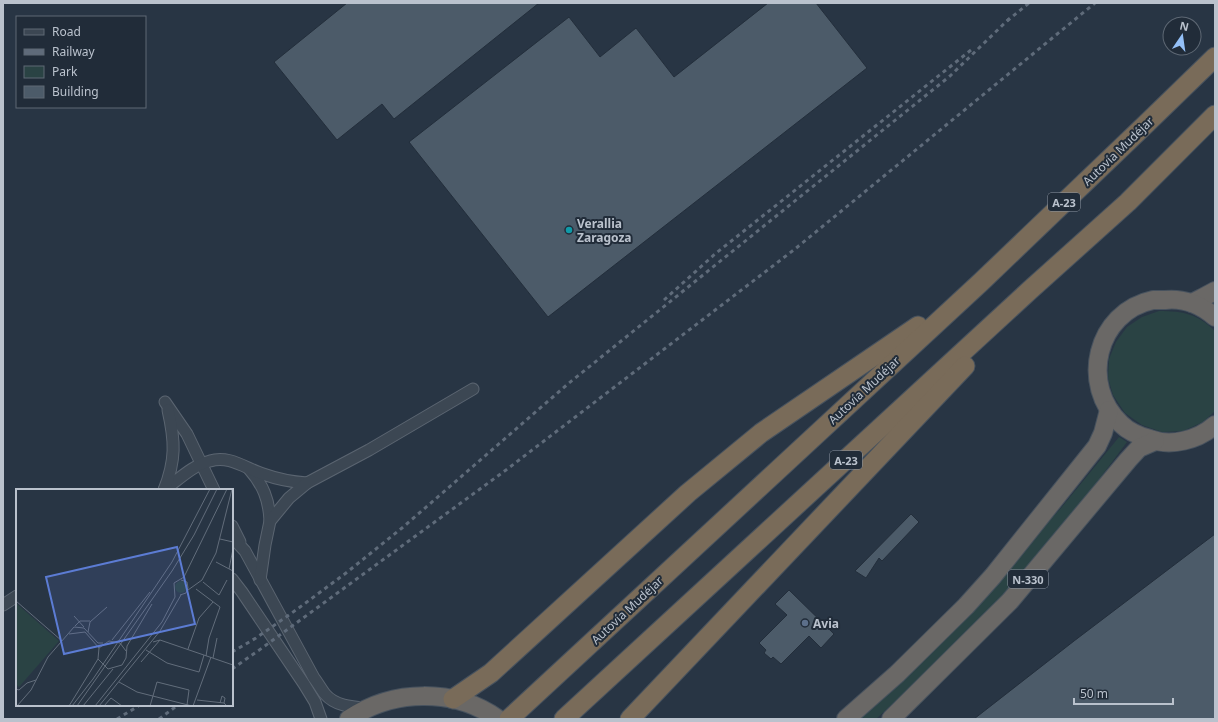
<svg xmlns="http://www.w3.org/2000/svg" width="1218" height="722" viewBox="0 0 1218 722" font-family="'Noto Sans',sans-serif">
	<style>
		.green { fill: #2a4344 }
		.building { fill: #4c5b69; stroke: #232e3b }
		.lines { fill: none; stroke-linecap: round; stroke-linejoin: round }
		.minor-casing { stroke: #5b6571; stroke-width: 13 }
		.trunk-casing { stroke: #47525e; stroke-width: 20 }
		.motorway-casing { stroke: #47525e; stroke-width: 21 }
		.minor { stroke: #3c4753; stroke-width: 11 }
		.trunk { stroke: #6a6866; stroke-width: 18 }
		.motorway { stroke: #796b59; stroke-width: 19 }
		.rail { stroke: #5f6b7a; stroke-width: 3; stroke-dasharray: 4 4; stroke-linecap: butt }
		.culture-dot { fill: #0f9aa8; stroke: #212c39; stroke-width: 1.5 }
		.service-dot { fill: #5c6f8a; stroke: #212c39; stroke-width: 1.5 }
		.labels { text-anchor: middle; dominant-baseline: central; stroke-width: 4; stroke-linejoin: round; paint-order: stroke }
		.shield { fill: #212c39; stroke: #8c95a1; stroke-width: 1 }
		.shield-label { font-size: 11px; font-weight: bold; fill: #bac2cd }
		.street-label { font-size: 12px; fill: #bac2cd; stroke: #212c39 }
		.poi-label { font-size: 12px; font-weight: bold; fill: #bac2cd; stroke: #212c39; text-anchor: start }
		.inset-road { fill: none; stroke: #626d7b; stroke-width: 1 }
		.view { fill: #5c7cd4; fill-opacity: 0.15; stroke: #5c7cd4; stroke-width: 2 }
		.inset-edge { fill: none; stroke: #bac2cd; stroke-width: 2 }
	</style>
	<rect width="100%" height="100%" fill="#283544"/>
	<g class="green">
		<path d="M1159,311C1184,311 1197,314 1215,331V411L1203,422L1183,431L1162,432L1142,425L1125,413L1113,395L1108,378L1109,359L1116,342L1127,327L1142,317Z"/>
		<path d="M1119,437L1127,442L1080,505L1026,571L968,635L876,719H855L902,679L1061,508Z"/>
	</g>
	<g class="building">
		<path d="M347,3H539L394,119L382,104L337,140L274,62Z"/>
		<path d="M768,3H816L867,68L548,317L409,142L569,17L600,57L636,28L674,77Z"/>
		<path d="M911,514L919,522L882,561L879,558L866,578L855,571Z"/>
		<path d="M1215,534V719H974L1074,641Z"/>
		<path d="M789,590L834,634L821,648L809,636L781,664L773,657L771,659L764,653L766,650L759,643L787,615L775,604Z"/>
	</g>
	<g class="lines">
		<g class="minor-casing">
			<g id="minor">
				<path d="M165,402L187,434L214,490"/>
				<path d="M249,469C263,485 269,499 270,521"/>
				<path d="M164,490C178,480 193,465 210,461C229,455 245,468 263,474C277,479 292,482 307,483"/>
				<path d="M164,490C176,460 175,441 168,410"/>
				<path d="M232,526L240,542"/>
				<path d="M232,537L245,551L314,678C318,683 321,689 325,694C335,706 352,707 366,708"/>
				<path d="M232,579L242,592L304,684L315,702L321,719"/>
				<path d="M260,580L265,545L270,521L289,498L307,483L369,450L473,389"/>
				<path d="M3,605L17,596"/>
			</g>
		</g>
		<g class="trunk-casing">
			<g id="trunk">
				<path d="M1192,303L1202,298L1215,291"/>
				<path d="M1215,317C1201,305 1183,298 1165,300C1161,300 1157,300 1153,300C1096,312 1079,385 1121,424C1129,432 1139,436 1150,439C1171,447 1198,440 1215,425"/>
				<path d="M349,719C393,689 454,688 498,719"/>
				<path d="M846,719L897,674L966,606L993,576L1097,446L1103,433L1109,410"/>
				<path d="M891,719L1010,601L1128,460L1139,448L1155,441"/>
			</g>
		</g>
		<g class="motorway-casing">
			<g id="motorway">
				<path d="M453,699L491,673L688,493L761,433L918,326"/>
				<path d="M509,719L981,282L1147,123L1215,57"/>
				<path d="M564,719L1030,290L1128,202L1215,115"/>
				<path d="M630,719L965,366"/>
			</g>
		</g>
		<use href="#minor" class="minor"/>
		<use href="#trunk" class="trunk"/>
		<use href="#motorway" class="motorway"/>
		<g class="rail">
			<path d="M1007,21L1029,3"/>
			<path d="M664,300L715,254L971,50"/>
			<path d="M232,652L256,638L296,610L346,573L402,528L569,383L950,76L1010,18"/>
			<path d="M232,669L262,648L506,470L795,249L1095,3"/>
			<path d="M117,719L140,705"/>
			<path d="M159,719L178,705"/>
		</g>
	</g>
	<circle class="culture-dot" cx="569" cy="230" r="4"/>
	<circle class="service-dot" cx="805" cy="623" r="4"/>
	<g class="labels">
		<g class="shield">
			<rect x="1048" y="193" width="32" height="18" rx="3"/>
			<rect x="830" y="451" width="32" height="18" rx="3"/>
			<rect x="1008" y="570" width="40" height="18" rx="3"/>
		</g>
		<g class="shield-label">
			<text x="1064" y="202">A-23</text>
			<text x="846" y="460">A-23</text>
			<text x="1028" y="579">N-330</text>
		</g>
		<g class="street-label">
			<text transform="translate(1118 151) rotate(-44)">Autovía Mudéjar</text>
			<text transform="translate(864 390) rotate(-43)">Autovía Mudéjar</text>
			<text transform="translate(627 610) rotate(-43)">Autovía Mudéjar</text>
		</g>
		<g class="poi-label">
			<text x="577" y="223">Verallia<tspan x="577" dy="14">Zaragoza</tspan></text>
			<text x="813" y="623">Avia</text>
		</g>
	</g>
	<g transform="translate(16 489)">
		<rect width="217" height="217" fill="#283544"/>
		<path d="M159 98a6 6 0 1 1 12 0a6 6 0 1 1-12 0ZM0,114L43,152L3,198L0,195Z" fill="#2a4344"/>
		<path class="inset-road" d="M204,50L217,53M200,73L217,82M213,80L217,60M187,93L203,106L211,91M180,100L204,118L193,149L190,167M172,101L186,91L200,64L216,0M164,106L170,104L172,99L171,93L165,91M0,112L46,152M58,127L68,138M59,137L64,132H74M72,143L74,133L91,118M53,145L69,143L83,159M96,151L134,103M137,153L144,151L217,176M172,160L183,129L197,113M130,161L151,174L183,183L188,166M110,162L104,154L93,152L83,159L82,170L92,180L106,176L110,169L111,157L136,115M197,169L201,149M125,173L144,151M103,193L121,203L176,217M0,200L3,201L11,194L20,191M181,211L208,214L211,217M204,214L206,207L209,209L208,214M1,217L15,201L32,168L58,138L68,139L82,154H87M53,217L82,170M56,217L77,190L156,73L194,0M61,217L156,82L178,46L201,0M67,217L97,180M79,217L146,133L159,108L158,94L168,88L211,0M83,217L144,142L165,106M88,217L95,209L106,217M134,217L141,193L173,201L171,216M177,217L195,168"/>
		<path class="view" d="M161,58L179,135L48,165L30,88Z"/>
		<rect width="217" height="217" class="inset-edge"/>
	</g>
	<rect width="1218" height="722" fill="none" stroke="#bac2cd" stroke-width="8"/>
	<rect x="16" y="16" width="130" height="92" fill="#212c39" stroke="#5e6874"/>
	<rect x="24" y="29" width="20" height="6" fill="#3c4753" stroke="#5e6874"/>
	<text x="52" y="36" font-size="12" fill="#bac2cd">Road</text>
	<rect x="24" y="49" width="20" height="6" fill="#5f6b7a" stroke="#5e6874"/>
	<text x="52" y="56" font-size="12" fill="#bac2cd">Railway</text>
	<rect x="24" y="66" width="20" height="12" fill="#2a4344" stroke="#5e6874"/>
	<text x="52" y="76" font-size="12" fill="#bac2cd">Park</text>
	<rect x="24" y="86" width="20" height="12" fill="#4c5b69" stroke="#5e6874"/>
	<text x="52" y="96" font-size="12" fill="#bac2cd">Building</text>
	<g transform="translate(1182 36) rotate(13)"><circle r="19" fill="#212c39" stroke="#5e6874"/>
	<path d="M0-3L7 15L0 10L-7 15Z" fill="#94c0f7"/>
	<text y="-6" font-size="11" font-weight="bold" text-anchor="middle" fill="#bac2cd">N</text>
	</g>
	<path d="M1074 698v6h99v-6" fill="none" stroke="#bac2cd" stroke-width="2"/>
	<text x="1080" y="698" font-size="12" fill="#bac2cd" stroke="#212c39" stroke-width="3" paint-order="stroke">50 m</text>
</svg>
